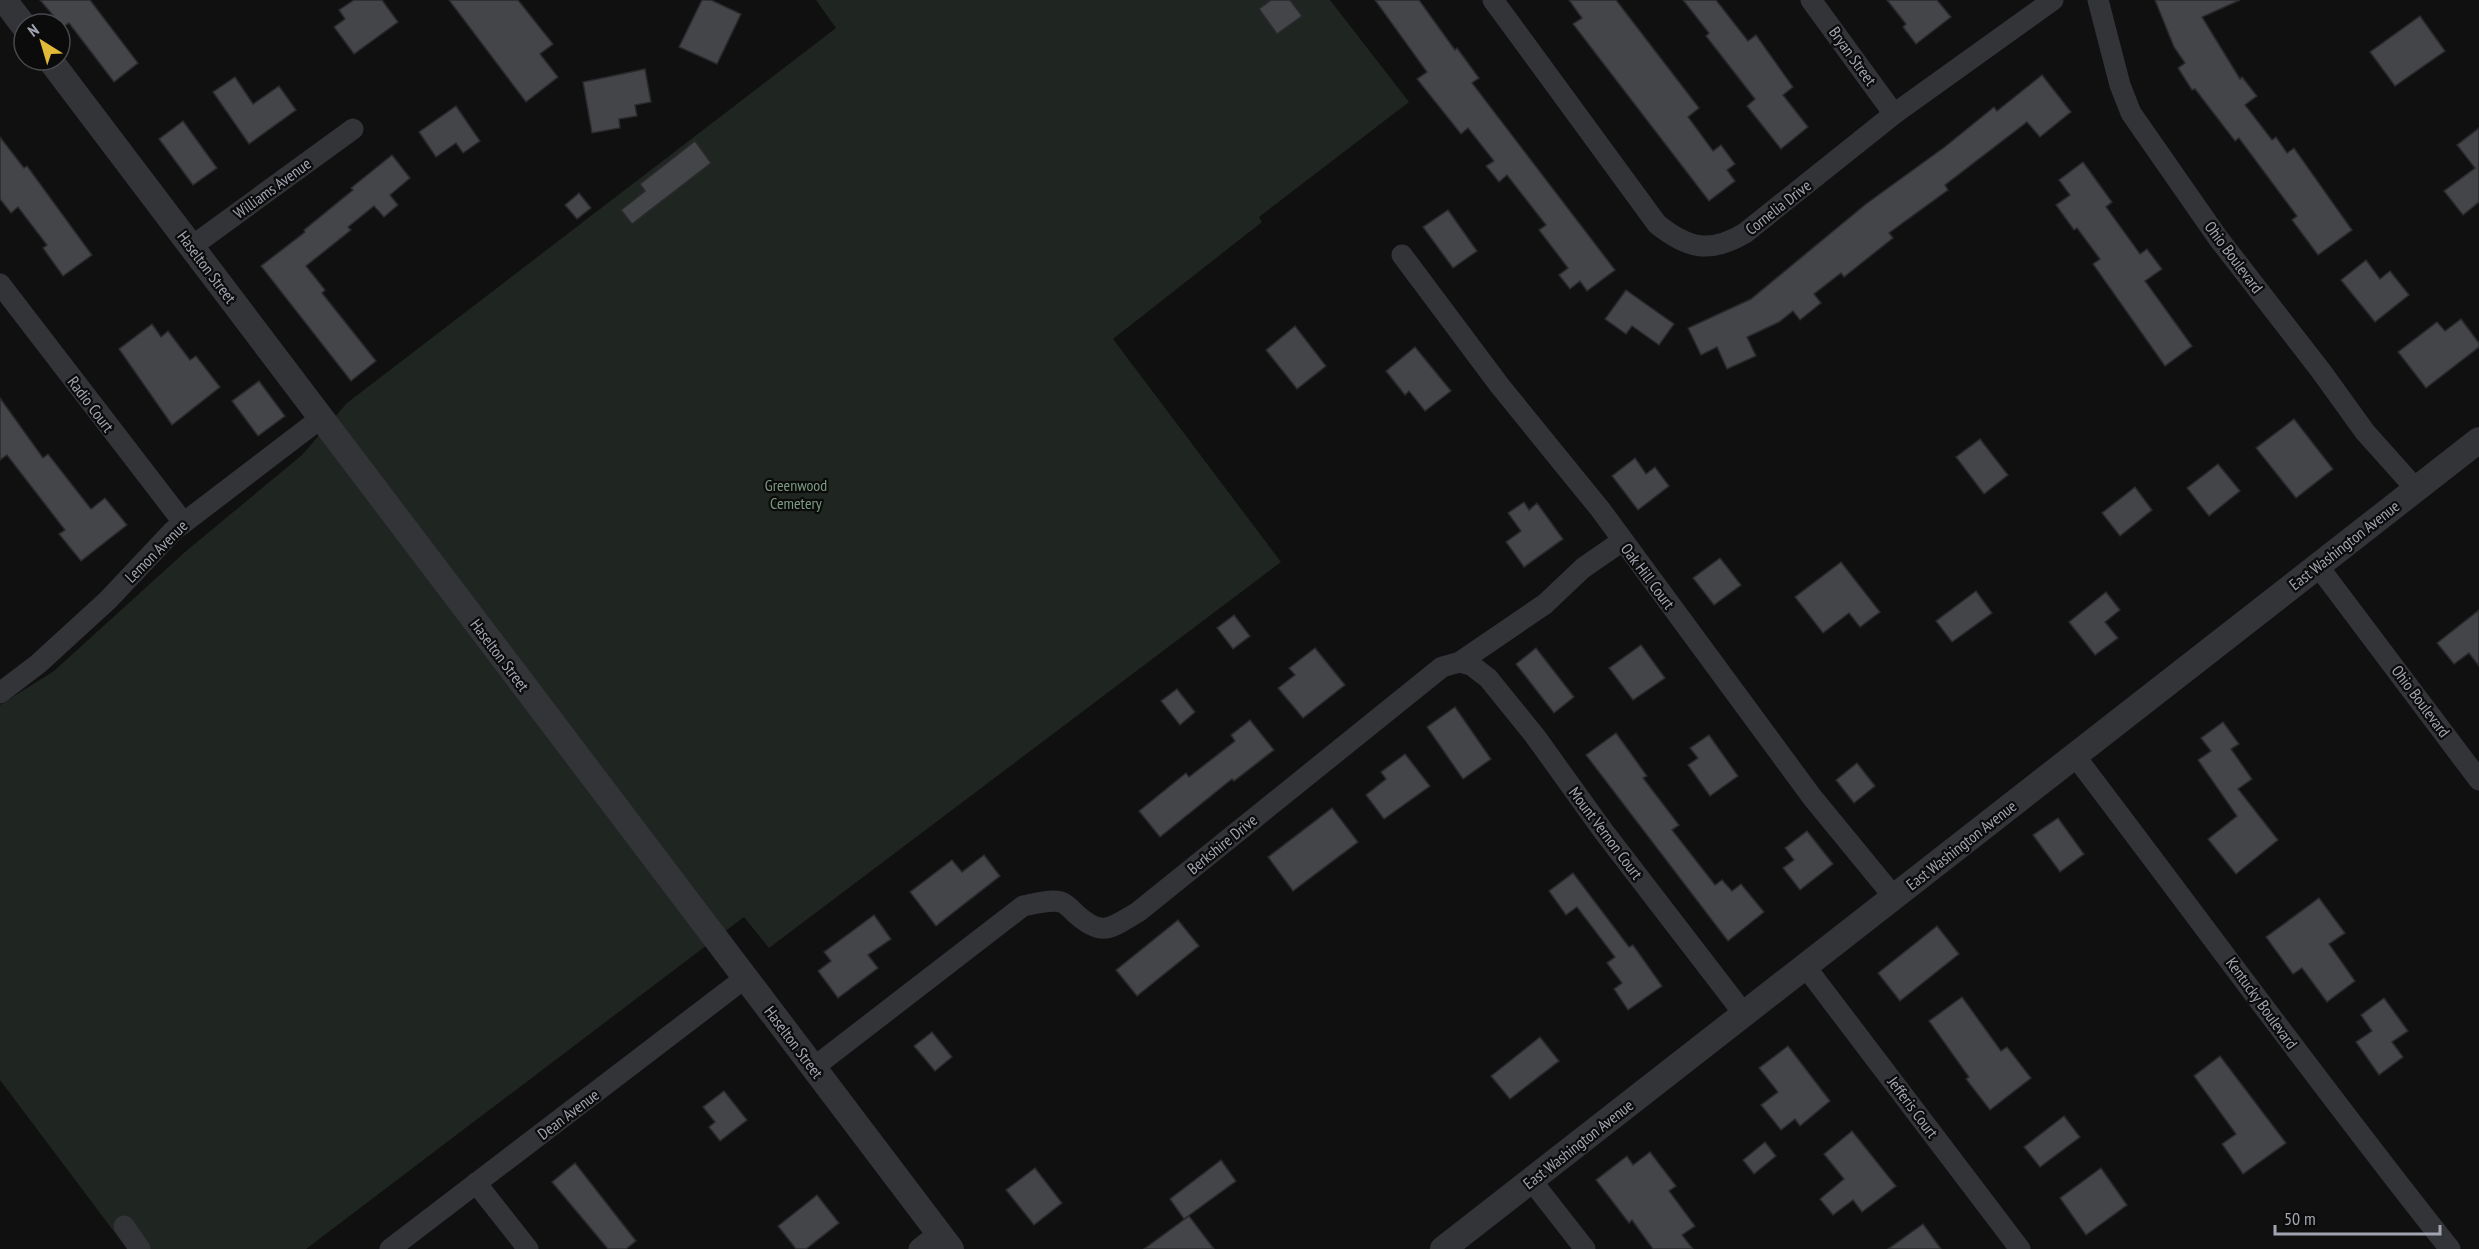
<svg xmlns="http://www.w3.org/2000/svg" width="2479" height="1249" viewBox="0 0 2479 1249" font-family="'PT Sans Narrow',sans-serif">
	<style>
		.green { fill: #1f2520 }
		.building { fill: #444549; stroke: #2a2a2d; stroke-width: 1.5 }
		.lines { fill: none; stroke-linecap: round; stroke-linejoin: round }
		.minor { stroke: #333438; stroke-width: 21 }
		.tertiary { stroke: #333438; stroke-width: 26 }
		.labels { text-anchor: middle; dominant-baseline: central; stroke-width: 4.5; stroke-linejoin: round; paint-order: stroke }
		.street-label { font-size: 16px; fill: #a2a5b1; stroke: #0b0b0c }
		.park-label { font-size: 16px; fill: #7b9b80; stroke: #0b0b0c }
	</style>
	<rect width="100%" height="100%" fill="#101011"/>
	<path class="green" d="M816,0H1330L1409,102L1259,217L1262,222L1113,339L1281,562L769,948L744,917L306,1249H127L0,1080V705L54,671L185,552L302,455L347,403L836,28Z"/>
	<g class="building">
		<path d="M40,0H90L138,63L114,82L69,23L63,27Z"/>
		<path d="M354,0H382L398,22L354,54L334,27L345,19L339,10Z"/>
		<path d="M449,0H518L553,44L540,54L558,77L526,102Z"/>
		<path d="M702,0H711L741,14L717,64L679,47Z"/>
		<path d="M1271,0H1290L1302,16L1277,34L1259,9Z"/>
		<path d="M1375,0H1419L1455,50L1457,48L1479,78L1472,83L1615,270L1587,291L1580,281L1570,289L1559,275L1568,268L1539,230L1546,225L1507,175L1499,182L1486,166L1494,161L1468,128L1461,134L1417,79L1427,72Z"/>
		<path d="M1569,0H1616L1699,108L1688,117L1713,151L1721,145L1735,164L1727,170L1735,181L1709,201L1573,24L1582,18Z"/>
		<path d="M1683,0H1716L1748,41L1756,35L1793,87L1783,95L1808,127L1781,149L1747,106L1755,99L1706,36L1709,33Z"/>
		<path d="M1887,0H1937L1951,17L1916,44L1903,27L1906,24Z"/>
		<path d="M2155,0H2240L2202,17L2240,79L2242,77L2257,96L2245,105L2272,140L2276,137L2287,153L2294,148L2352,230L2318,255L2292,220L2297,216L2239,138L2235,141L2195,89L2192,90L2178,68L2185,63L2174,47Z"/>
		<path d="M2420,16L2445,51L2395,86L2370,52Z"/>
		<path d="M645,69L651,102L635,105L637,116L619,119L620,128L592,133L583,82Z"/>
		<path d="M2042,75L2071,112L2040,137L2027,122L1945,185L1948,190L1889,233L1893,238L1844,277L1841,273L1814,294L1821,303L1800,320L1793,311L1779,322L1747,337L1756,356L1727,369L1717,347L1701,355L1688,328L1751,299L1866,204L1946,146L1994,107L1997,111Z"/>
		<path d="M235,77L253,104L279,86L296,110L249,144L213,92Z"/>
		<path d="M456,106L480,141L463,153L456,143L436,157L419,132Z"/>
		<path d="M183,121L217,168L193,185L159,139Z"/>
		<path d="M2479,128V202L2463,215L2444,191L2475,168L2457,145Z"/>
		<path d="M0,137L24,168L27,166L92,255L63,276L43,248L47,245L18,207L11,213L0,199Z"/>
		<path d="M695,141L711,163L632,224L621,210L645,191L640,184Z"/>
		<path d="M392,155L410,178L390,195L398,205L384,217L374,206L348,227L351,230L306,266L325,290L322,293L376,361L351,381L261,266L305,232L304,230L353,190L351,188Z"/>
		<path d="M2083,162L2112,202L2106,207L2140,254L2147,249L2162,269L2145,281L2192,346L2165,366L2093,264L2100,259L2077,228L2074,230L2056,205L2070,195L2059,180Z"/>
		<path d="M579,193L591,208L577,219L565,205Z"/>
		<path d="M1448,210L1477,251L1453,268L1423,227Z"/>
		<path d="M2366,260L2380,279L2390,271L2409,295L2375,322L2341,280Z"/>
		<path d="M1626,290L1674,324L1659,345L1632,326L1626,334L1605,319Z"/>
		<path d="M2461,319L2479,343V347L2426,388L2398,352L2437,322L2445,331Z"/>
		<path d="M152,324L161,337L168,331L190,360L196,356L220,387L172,425L119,349Z"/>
		<path d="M1295,326L1326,366L1297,389L1266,350Z"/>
		<path d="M1415,347L1451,391L1425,411L1409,391L1405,395L1386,371Z"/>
		<path d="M259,381L285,416L258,436L232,401Z"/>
		<path d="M0,398L43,458L48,454L91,509L105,498L127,525L81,561L59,534L65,530L7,455L0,460Z"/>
		<path d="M2294,419L2333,469L2296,498L2256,448Z"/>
		<path d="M1980,439L2008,475L1984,494L1956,457Z"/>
		<path d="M1635,458L1646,474L1655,467L1669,486L1638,510L1612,476Z"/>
		<path d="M2218,464L2240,491L2209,516L2187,488Z"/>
		<path d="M2135,487L2152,510L2120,536L2102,513Z"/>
		<path d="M1524,502L1529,510L1537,503L1563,539L1524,567L1506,542L1521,531L1508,513Z"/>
		<path d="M1720,558L1741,585L1714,605L1693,578Z"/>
		<path d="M1841,562L1880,612L1860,627L1849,613L1823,633L1795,597Z"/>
		<path d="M1976,591L1992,613L1952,642L1936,621Z"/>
		<path d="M2106,592L2120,610L2105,622L2118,638L2095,655L2069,622Z"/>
		<path d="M2479,610V666L2469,653L2454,664L2437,643Z"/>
		<path d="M1234,615L1250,636L1233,649L1217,628Z"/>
		<path d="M1641,645L1665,678L1633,700L1609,668Z"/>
		<path d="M1315,648L1345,685L1303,718L1278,688L1295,675L1289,668Z"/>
		<path d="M1536,648L1574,697L1554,713L1516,664Z"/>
		<path d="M1177,689L1195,712L1180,725L1161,701Z"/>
		<path d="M1455,707L1491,759L1463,779L1427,727Z"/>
		<path d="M1250,720L1274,750L1234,781L1232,779L1160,837L1139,811L1186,773L1189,777L1235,741L1231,735Z"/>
		<path d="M2223,722L2239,744L2231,749L2252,779L2238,789L2278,840L2236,874L2208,839L2237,816L2198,760L2211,751L2201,738Z"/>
		<path d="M1616,733L1647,776L1643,778L1679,825L1672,830L1715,885L1722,880L1732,891L1741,884L1764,912L1728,941L1586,755Z"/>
		<path d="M1709,735L1738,776L1710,796L1688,765L1698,758L1690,748Z"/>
		<path d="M1405,754L1430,786L1384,819L1366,795L1386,779L1381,772Z"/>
		<path d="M1857,763L1875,786L1854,803L1836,780Z"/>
		<path d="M1332,808L1358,842L1293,891L1268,857Z"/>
		<path d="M2058,818L2084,854L2060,872L2033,835Z"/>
		<path d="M1807,831L1833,864L1800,890L1783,868L1794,860L1785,848Z"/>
		<path d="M984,855L1000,876L936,926L910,892L952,860L962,872Z"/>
		<path d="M1573,873L1629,947L1633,945L1662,986L1628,1010L1614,989L1622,983L1607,963L1615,957L1577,907L1566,915L1549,891Z"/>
		<path d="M2319,898L2345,933L2329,944L2355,981L2327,1002L2302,968L2293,974L2266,937Z"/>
		<path d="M874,915L891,939L868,955L878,968L838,998L818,971L831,961L824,952Z"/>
		<path d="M1178,920L1199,946L1137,996L1116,970Z"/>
		<path d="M1937,926L1959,954L1900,1001L1878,973Z"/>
		<path d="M1962,997L2001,1051L2007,1047L2031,1078L1990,1110L1966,1079L1969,1077L1929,1021Z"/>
		<path d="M2384,998L2408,1031L2392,1042L2403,1057L2379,1075L2356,1042L2372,1031L2361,1015Z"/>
		<path d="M932,1032L952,1057L935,1071L914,1046Z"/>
		<path d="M1540,1037L1559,1061L1510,1099L1491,1076Z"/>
		<path d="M1788,1046L1830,1101L1800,1126L1795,1119L1781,1130L1761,1105L1778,1092L1759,1068Z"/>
		<path d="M2220,1056L2286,1143L2243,1174L2222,1144L2236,1134L2194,1076Z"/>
		<path d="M724,1091L747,1120L720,1141L709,1127L715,1122L703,1107Z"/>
		<path d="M2064,1116L2080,1137L2040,1167L2024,1147Z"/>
		<path d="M1852,1131L1896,1186L1862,1212L1853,1200L1833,1215L1820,1199L1844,1179L1824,1154Z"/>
		<path d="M1765,1142L1776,1156L1754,1174L1743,1160Z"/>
		<path d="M1650,1152L1676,1186L1669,1191L1695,1226L1682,1235L1693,1249H1653L1632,1220L1629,1223L1596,1180L1627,1156L1633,1165Z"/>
		<path d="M1221,1160L1236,1181L1184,1219L1170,1199Z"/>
		<path d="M575,1163L636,1241L626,1249H608L552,1182Z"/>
		<path d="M1035,1168L1062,1203L1034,1225L1006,1190Z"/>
		<path d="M2101,1168L2127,1205L2086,1235L2060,1198Z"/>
		<path d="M817,1195L839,1223L806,1249H796L778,1226Z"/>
		<path d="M1189,1216L1214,1249H1144Z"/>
		<path d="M1923,1224L1941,1249H1888Z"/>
	</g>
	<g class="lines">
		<g class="minor">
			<path d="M1493,0L1657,224C1688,249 1710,254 1745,233L1894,114L2053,0"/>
			<path d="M1811,0L1894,114"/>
			<path d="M2098,0L2120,85L2131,113L2218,238L2321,371L2365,432L2416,489"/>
			<path d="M191,247L353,129"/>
			<path d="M1402,255L1500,386L1600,509L1812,797L1894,897"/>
			<path d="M0,284L183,522"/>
			<path d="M2318,566L2479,780"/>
			<path d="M1460,662L1471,665L1488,678L1535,736L1604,832L1744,1014"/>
			<path d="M0,693L38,664L108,600L173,531L321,418"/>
			<path d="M2075,756C2200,920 2321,1087 2450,1249"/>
			<path d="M1805,966L2020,1249"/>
			<path d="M813,1068L1023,906C1035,904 1049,899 1061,902C1067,904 1072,910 1076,914C1103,938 1110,928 1138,912L1442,667L1460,662L1545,604L1583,568L1622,541"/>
			<path d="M1531,1180L1585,1249"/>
			<path d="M476,1183L528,1249"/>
			<path d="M124,1226L140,1249"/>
			<path d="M390,1249L745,978"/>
			<path d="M919,1249L939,1233"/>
		</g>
		<g class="tertiary">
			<path d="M4,0L24,26"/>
			<path d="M50,60L951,1249"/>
			<path d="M1443,1249L2479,440"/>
		</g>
	</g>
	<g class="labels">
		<g class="street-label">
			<text transform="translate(1853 56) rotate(54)">Bryan Street</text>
			<text transform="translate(272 188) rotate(-36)">Williams Avenue</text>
			<text transform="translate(1778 207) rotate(-38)">Cornelia Drive</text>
			<text transform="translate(2234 257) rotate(53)">Ohio Boulevard</text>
			<text transform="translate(207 267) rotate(53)">Haselton Street</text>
			<text transform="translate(91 404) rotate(53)">Radio Court</text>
			<text transform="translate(2344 545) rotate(-38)">East Washington Avenue</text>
			<text transform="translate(156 551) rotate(-45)">Lemon Avenue</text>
			<text transform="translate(1648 576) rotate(53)">Oak Hill Court</text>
			<text transform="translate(500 655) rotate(53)">Haselton Street</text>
			<text transform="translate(2421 701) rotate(53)">Ohio Boulevard</text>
			<text transform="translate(1606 833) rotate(53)">Mount Vernon Court</text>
			<text transform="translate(1222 844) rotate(-39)">Berkshire Drive</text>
			<text transform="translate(1961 845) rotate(-38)">East Washington Avenue</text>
			<text transform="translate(2262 1003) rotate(54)">Kentucky Boulevard</text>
			<text transform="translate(794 1042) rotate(53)">Haselton Street</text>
			<text transform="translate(1913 1107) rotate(53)">Jefferis Court</text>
			<text transform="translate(568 1114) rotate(-37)">Dean Avenue</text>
			<text transform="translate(1578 1144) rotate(-38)">East Washington Avenue</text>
		</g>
		<g class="park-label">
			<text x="796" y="485">Greenwood<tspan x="796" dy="18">Cemetery</tspan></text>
		</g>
	</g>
	<g transform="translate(42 42) rotate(323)"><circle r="28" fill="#0b0b0c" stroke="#47494e" stroke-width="1.5"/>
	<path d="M0-4.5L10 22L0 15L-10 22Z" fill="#e1ba38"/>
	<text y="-9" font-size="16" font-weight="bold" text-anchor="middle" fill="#a2a5b1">N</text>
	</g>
	<path d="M2275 1225v9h165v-9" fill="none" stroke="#a2a5b1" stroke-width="3"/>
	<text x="2284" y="1225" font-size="18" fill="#a2a5b1" stroke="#0b0b0c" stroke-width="4.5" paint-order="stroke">50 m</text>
</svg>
